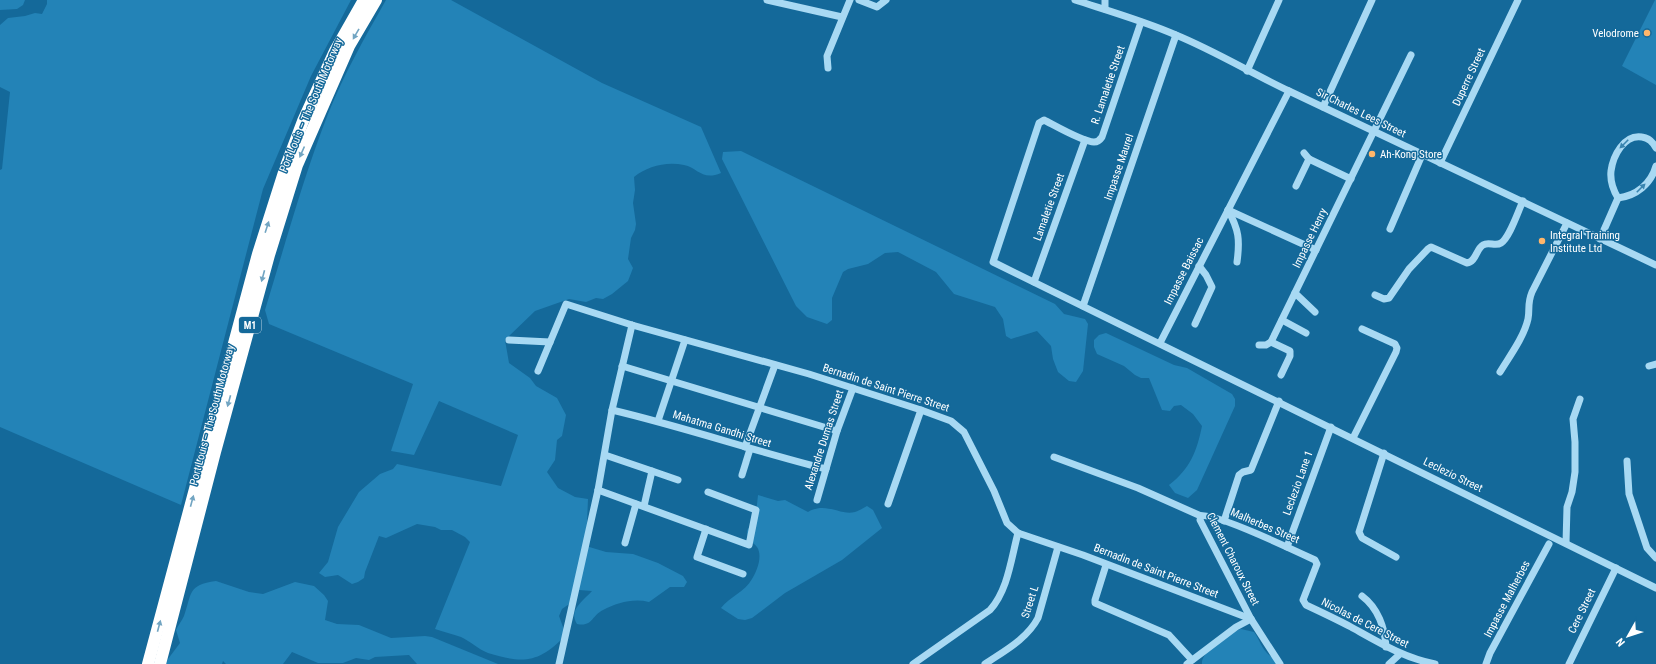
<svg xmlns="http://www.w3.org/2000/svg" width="1656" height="664" viewBox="0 0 1656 664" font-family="'Roboto Condensed',sans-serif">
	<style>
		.green { fill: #2383b7 }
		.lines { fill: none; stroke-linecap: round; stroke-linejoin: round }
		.minor { stroke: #a8d9f3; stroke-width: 7 }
		.highway { stroke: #fff; stroke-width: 12 }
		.oneway { fill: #72a5c2 }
		.oneway2 { fill: #3985b0 }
		.poi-dot { fill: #ffb66a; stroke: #14699a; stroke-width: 1.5 }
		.labels { text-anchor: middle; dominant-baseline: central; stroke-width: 3; stroke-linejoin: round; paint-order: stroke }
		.shield { fill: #14699a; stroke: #b8d2e1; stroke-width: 1 }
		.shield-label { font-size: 10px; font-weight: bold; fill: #fff }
		.poi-label { font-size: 11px; fill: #fff; stroke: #14699a; text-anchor: start }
		.street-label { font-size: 11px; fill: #fff; stroke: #14699a }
	</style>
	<rect width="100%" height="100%" fill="#14699a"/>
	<g class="green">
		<path d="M0,0H25L23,5L17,9L0,10Z"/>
		<path d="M47,0H351L311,76L263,189L181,505L0,427V170L2,169L10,92L0,87V25L8,18L25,16L35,13L42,14L47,4Z"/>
		<path d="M386,0H451L602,83L701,127L721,173C702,181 698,168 684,165C667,161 647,166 634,177L635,190L633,203L636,224L635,230L631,238L628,259L633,268L628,281L612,294L603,299L596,298L586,302L569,299L535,311L505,340L509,363L530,378L536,386L557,398L566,415L562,436L557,440L555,460L547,472L558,488L575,497L588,499L586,546L606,552L633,554L658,563L683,576L687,582L684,587H670L649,602C633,598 617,603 603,610C591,616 593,627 577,624C568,610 583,601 592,591L579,590L572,602L562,609L559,616L566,635C539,663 524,664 488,653C478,649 470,641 461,637C453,634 443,632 435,629L470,542L465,537L452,530H441L435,527L417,524L386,538L379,536L365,572L364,578L358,582L352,584L338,575L325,577L319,573L328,562L338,527L359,492L380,474L393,469L397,464L501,486L518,435L439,401L414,455L391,451L413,384L269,324L265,310C285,245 303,178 328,114C344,74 365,37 386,0Z"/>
		<path d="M1655,0H1656V85L1622,66Z"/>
		<path d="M741,151L1055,304L1064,314L1085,319L1088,324L1083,371L1076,382L1069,381L1058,372L1053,359L1051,346L1037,331L1011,339L1006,336L1003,319L995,307L954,294L936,272L898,252L885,253L868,264L848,269L843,272L832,298V320L827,324L807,317L796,306L722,159L723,152Z"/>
		<path d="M1106,333L1174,365L1187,368L1232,394L1235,399V406L1197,490L1188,498L1175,493L1169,485C1190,469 1197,451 1202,426L1193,414L1181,405L1174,406L1170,411L1162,410L1149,378H1141L1135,375L1124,366L1097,354L1094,347V340L1099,335Z"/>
		<path d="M758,495L778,501L785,500L808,512C826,501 840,516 855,512C859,511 863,508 867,506L873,510L882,528L842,560L785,593L752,618L745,620L738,619L721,608C729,597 745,592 752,579C757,571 763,556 757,547C753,542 746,540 747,532C747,528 753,524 754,519C757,511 757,503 758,495Z"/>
		<path d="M216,581L249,592L263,594L295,582L314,586L324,595L328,601L325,620L337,624L359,625L391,638L425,636L432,637L498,664H417L409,655L375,657L369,660L356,658L343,663H318L292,652L283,664H226L223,661L222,664H166L168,659L180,643L176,630C178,625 182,621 184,616C192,594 187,585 216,581Z"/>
		<path d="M1241,629L1254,632C1260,640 1261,648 1269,655C1274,658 1279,658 1282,664H1202C1200,652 1230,632 1241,629Z"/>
	</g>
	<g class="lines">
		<g class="minor">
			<path d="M767,0L842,17"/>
			<path d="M859,0L877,7L886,0"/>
			<path d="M1075,0C1109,11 1144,21 1176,35C1215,51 1251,73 1289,91L1656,265"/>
			<path d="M1105,9V0"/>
			<path d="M1141,22L1102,137C1100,140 1097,142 1094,142C1083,142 1054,125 1044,120L1039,123L993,262L1656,588"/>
			<path d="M828,68L827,56L850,0"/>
			<path d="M1247,71L1279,0"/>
			<path d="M1323,107L1372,0"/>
			<path d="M1304,153L1309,159L1351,179"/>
			<path d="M1440,163L1518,0"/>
			<path d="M1296,186L1309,159"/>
			<path d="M1618,198C1636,196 1651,184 1656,166"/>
			<path d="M1228,210L1316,250"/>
			<path d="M1228,210C1239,230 1240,240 1237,262"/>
			<path d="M1390,229L1422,155"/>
			<path d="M1600,239L1618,198C1613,190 1610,181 1611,171C1613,156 1624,134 1642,137C1649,138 1653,142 1656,148"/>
			<path d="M1034,282L1085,140"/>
			<path d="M1295,293L1315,312"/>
			<path d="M1375,295L1384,299L1389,298L1409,269L1428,249L1431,247L1467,263C1476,262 1476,249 1483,245C1489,241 1495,247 1501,243C1510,237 1518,211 1523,201"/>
			<path d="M1083,306L1176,35"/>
			<path d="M1282,320L1306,333"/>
			<path d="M1195,324L1212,287L1206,275L1199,266"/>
			<path d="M509,340L550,342"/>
			<path d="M1271,342L1290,351V356L1281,375"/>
			<path d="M1160,343L1289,91"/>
			<path d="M1259,345H1266L1271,342L1411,55"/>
			<path d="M622,366L837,431"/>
			<path d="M1649,366L1656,364"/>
			<path d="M538,371L566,304L632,325L809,374L921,410L951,421L964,432L994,491L1007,523L1018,533L1083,555L1251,619"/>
			<path d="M1500,372C1509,357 1524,337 1528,319C1530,309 1527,304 1532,292L1567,223"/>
			<path d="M612,410C684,427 754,451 826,469"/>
			<path d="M658,421L685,340"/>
			<path d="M1353,438L1396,352L1397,348L1395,344L1362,329"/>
			<path d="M745,447L775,365"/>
			<path d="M1384,453L1359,532L1362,538L1396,557"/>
			<path d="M605,455L652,471L644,506"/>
			<path d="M1054,457L1138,488L1201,516"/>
			<path d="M1627,461L1629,494L1647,548L1656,558"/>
			<path d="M652,471L678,480"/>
			<path d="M742,475L750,449"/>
			<path d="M598,490L749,545L756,510L708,492"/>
			<path d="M817,500L837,431L853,388"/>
			<path d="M888,504L921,410"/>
			<path d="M1201,516C1213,512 1298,552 1315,560L1317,564L1303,600L1306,605C1321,612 1336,619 1351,627C1378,642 1404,658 1435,664"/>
			<path d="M1201,516L1200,520L1251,619L1280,664"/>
			<path d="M1224,521L1239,475L1243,472L1251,470L1279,401"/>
			<path d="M706,529L697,557L743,574"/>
			<path d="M625,543L636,504"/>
			<path d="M1566,543L1567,507L1572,492L1575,472V442L1573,419L1580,399"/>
			<path d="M1287,547L1331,427"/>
			<path d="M1106,565L1095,600V603L1169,635L1192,660"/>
			<path d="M1362,596C1378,608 1385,628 1386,647"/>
			<path d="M559,664L598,490L612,410L632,325"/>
			<path d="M913,664L990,610C1008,590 1011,559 1018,533"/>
			<path d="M985,664C1004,651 1027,639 1038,618L1058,547"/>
			<path d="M1187,664L1236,627L1251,619"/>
			<path d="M1389,664L1400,654"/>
			<path d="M1486,664L1490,653L1549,544"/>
			<path d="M1569,664L1616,568"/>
		</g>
		<g class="highway">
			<path d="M148,664L258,254L286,166L303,121L335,51L364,0"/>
			<path d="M160,664L215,452L269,255L297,165L349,46L376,0"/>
		</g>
	</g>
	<defs><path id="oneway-solid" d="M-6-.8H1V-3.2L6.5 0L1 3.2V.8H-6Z"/></defs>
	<g class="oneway">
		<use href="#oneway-solid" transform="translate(356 34) rotate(120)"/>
		<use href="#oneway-solid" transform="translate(302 152) rotate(114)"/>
		<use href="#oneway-solid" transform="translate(267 227) rotate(-72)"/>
		<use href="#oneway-solid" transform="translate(263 276) rotate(105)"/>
		<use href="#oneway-solid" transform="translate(229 401) rotate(105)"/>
		<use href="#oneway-solid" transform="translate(192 501) rotate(-75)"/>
		<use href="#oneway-solid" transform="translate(159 626) rotate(-75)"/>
	</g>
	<g class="oneway2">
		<use href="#oneway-solid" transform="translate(1624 144) rotate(135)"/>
		<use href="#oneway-solid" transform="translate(1641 188) rotate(-45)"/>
	</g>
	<g class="poi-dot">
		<circle cx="1647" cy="33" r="4"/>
		<circle cx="1372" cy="154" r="4"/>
		<circle cx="1542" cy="241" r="4"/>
	</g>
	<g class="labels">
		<rect class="shield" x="239" y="317" width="22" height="16" rx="3"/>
		<g class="shield-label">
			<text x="250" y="325">M1</text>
		</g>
		<g class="poi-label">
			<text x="1639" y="33" text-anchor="end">Velodrome</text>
			<text x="1380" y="154">Ah-Kong Store</text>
			<text x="1550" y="235">Integral Training<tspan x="1550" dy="13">Institute Ltd</tspan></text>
		</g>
		<g class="street-label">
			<text transform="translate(1469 77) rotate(-65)">Duperre Street</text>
			<text transform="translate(1108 85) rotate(-71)">R. Lamaletie Street</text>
			<text transform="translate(311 105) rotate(-67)">Port Louis – The South Motorway</text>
			<text transform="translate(1361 113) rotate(26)">Sir Charles Lees Street</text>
			<text transform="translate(1119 167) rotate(-71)">Impasse Maurel</text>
			<text transform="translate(1049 207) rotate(-70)">Lamaletie Street</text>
			<text transform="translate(1310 238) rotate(-64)">Impasse Henry</text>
			<text transform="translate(1184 271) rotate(-63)">Impasse Baissac</text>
			<text transform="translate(886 388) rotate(18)">Bernadin de Saint Pierre Street</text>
			<text transform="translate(212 415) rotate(-75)">Port Louis – The South Motorway</text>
			<text transform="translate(722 429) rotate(17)">Mahatma Gandhi Street</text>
			<text transform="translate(824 440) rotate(-72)">Alexandre Dumas Street</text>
			<text transform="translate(1453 475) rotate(26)">Leclezio Street</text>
			<text transform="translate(1298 483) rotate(-70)">Leclezio Lane 1</text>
			<text transform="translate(1265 526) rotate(23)">Malherbes Street</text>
			<text transform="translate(1233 559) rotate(63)">Clement Charoux Street</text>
			<text transform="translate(1156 571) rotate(21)">Bernadin de Saint Pierre Street</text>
			<text transform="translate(1507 599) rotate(-62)">Impasse Malherbes</text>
			<text transform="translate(1030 602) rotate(-72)">Street L</text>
			<text transform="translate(1582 611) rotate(-64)">Cere Street</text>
			<text transform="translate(1365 623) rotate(27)">Nicolas de Cere Street</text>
		</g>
	</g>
	<g transform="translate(1628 636) rotate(231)" stroke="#14699a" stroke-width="3" paint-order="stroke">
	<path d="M0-3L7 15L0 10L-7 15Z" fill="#ffffff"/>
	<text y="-6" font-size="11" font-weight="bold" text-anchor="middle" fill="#ffffff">N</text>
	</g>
</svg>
